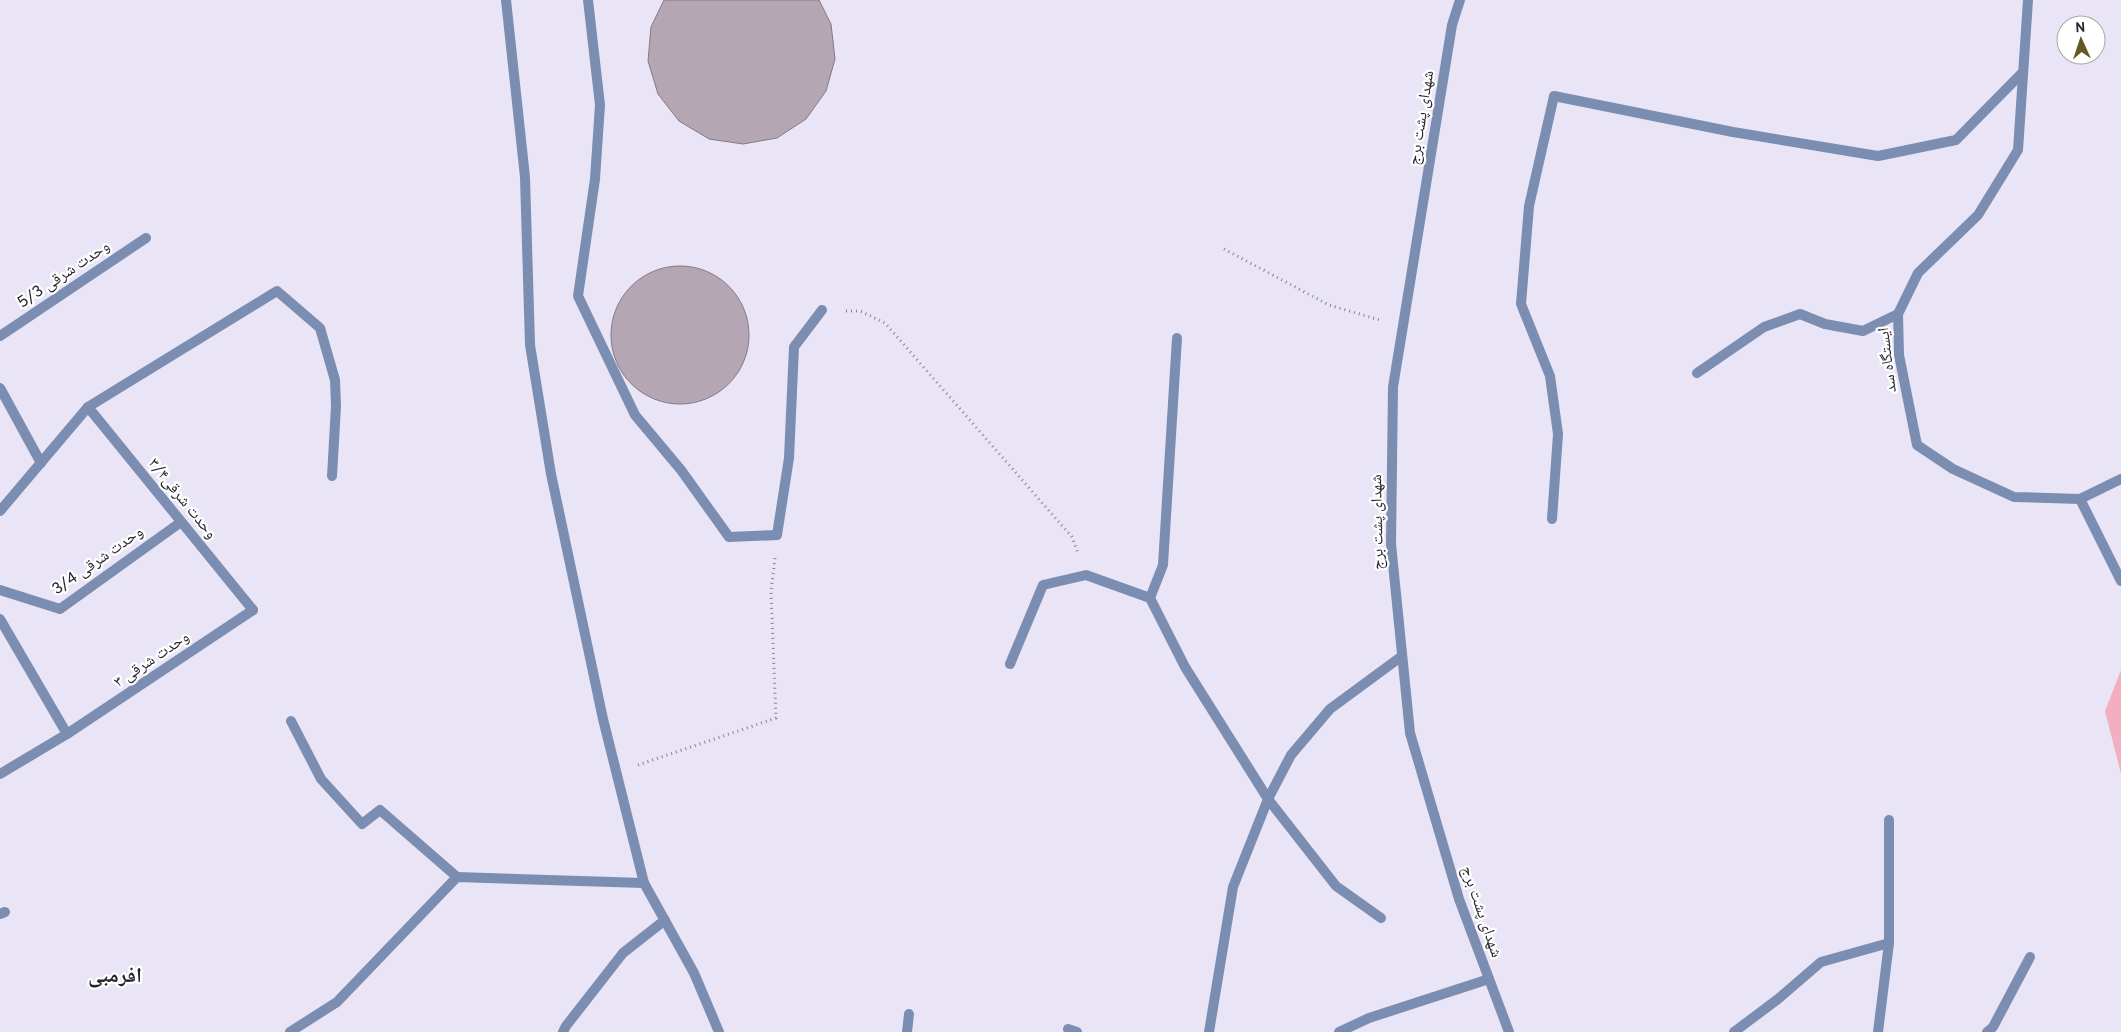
<svg xmlns="http://www.w3.org/2000/svg" width="2121" height="1032" viewBox="0 0 2121 1032" font-family="Overpass,'Noto Naskh Arabic',sans-serif">
	<style>
		.green { fill: #f3afc1 }
		.building { fill: #b4a6b3; stroke: #867985 }
		.lines { fill: none; stroke-linecap: round; stroke-linejoin: round }
		.path { stroke: #878490; stroke-width: 3; stroke-dasharray: 1 4; stroke-linecap: butt }
		.service { stroke: #7b8db0; stroke-width: 10 }
		.minor { stroke: #7b8db0; stroke-width: 10 }
		.tertiary { stroke: #7b8db0; stroke-width: 10 }
		.labels { text-anchor: middle; dominant-baseline: central; stroke-width: 4.5; stroke-linejoin: round; paint-order: stroke }
		.street-label { font-size: 16px; fill: #29272e; stroke: #fff }
		.district-label { font-size: 21px; font-weight: bold; fill: #29272e; stroke: #fff }
	</style>
	<rect width="100%" height="100%" fill="#e9e5f7"/>
	<path class="green" d="M2121,670V774L2105,711Z"/>
	<g class="building">
		<path d="M664,0H819L831,24L835,59L826,91L806,119L777,138L743,144L709,139L679,121L658,94L648,61L651,27Z"/>
		<circle cx="680" cy="335" r="69"/>
	</g>
	<g class="lines">
		<g class="path">
			<path d="M1224,249L1329,305L1380,320"/>
			<path d="M846,311H860L885,323L1072,537L1078,553"/>
			<path d="M638,765L776,718L771,592L775,558"/>
		</g>
		<g class="service">
			<path d="M588,0L600,105L595,179L578,296L635,415L681,470L729,537L777,535L789,458L794,347L822,310"/>
			<path d="M0,336L146,238"/>
			<path d="M1697,373L1764,327L1800,314L1825,324L1863,331L1898,314"/>
			<path d="M0,388L41,463"/>
			<path d="M88,407L253,610"/>
			<path d="M1552,519L1558,434L1550,376L1521,304L1529,206L1554,96L1733,132L1878,156L1956,140L2023,72"/>
			<path d="M0,590L60,609L181,522"/>
			<path d="M1150,598L1163,565L1177,338"/>
			<path d="M1010,664L1043,585L1086,575L1150,598L1185,667L1268,799L1336,886L1381,918"/>
			<path d="M291,721L321,779L362,824L380,810L457,877"/>
			<path d="M0,914L5,912"/>
			<path d="M1339,1032L1369,1018L1489,979"/>
			<path d="M1734,1032L1778,999L1821,962L1889,943"/>
			<path d="M1987,1032L1993,1027L2030,957"/>
		</g>
		<g class="minor">
			<path d="M506,0L525,177L530,345L551,474L603,719L644,883L694,973L719,1032"/>
			<path d="M2080,499L2121,581"/>
			<path d="M0,511L88,407L277,291L320,328L335,380L336,406L332,476"/>
			<path d="M0,619L67,734L0,774"/>
			<path d="M67,734L253,610"/>
			<path d="M1068,1029L1077,1032"/>
			<path d="M290,1032L337,1002L457,877L644,883"/>
			<path d="M563,1032L566,1026L623,953L665,920"/>
			<path d="M907,1032L909,1014"/>
			<path d="M1209,1032L1233,887L1268,799L1291,755L1330,709L1402,656"/>
			<path d="M1878,1032L1889,943V820"/>
		</g>
		<g class="tertiary">
			<path d="M1460,0L1452,25L1393,387L1391,544L1410,733L1459,899L1509,1032"/>
			<path d="M2028,0L2018,150L1978,215L1918,273L1898,314L1899,355L1917,445L1953,469L2014,497L2080,499L2121,479"/>
		</g>
	</g>
	<g class="labels">
		<g class="street-label">
			<text transform="translate(1422 118) rotate(-81)">شهدای پشت برج</text>
			<text transform="translate(64 275) rotate(-34)">وحدت شرقی 5/3</text>
			<text transform="translate(1888 360) rotate(-97)">ایستگاه سد</text>
			<text transform="translate(182 499) rotate(51)">وحدت شرقی۳/۴</text>
			<text transform="translate(1378 522) rotate(-91)">شهدای پشت برج</text>
			<text transform="translate(98 561) rotate(-35)">وحدت شرقی 3/4</text>
			<text transform="translate(152 660) rotate(-34)">وحدت شرقی ۳</text>
			<text transform="translate(1481 912) rotate(71)">شهدای پشت برج</text>
		</g>
		<g class="district-label">
			<text x="115" y="976">افرمبی</text>
		</g>
	</g>
	<g transform="translate(2081 40) rotate(357)"><circle r="24" fill="#ffffff" stroke="#a9a9ab"/>
	<path d="M0-4L9 19L0 12L-9 19Z" fill="#625925"/>
	<text y="-8" font-size="14" font-weight="bold" text-anchor="middle" fill="#29272e">N</text>
	</g>
</svg>
